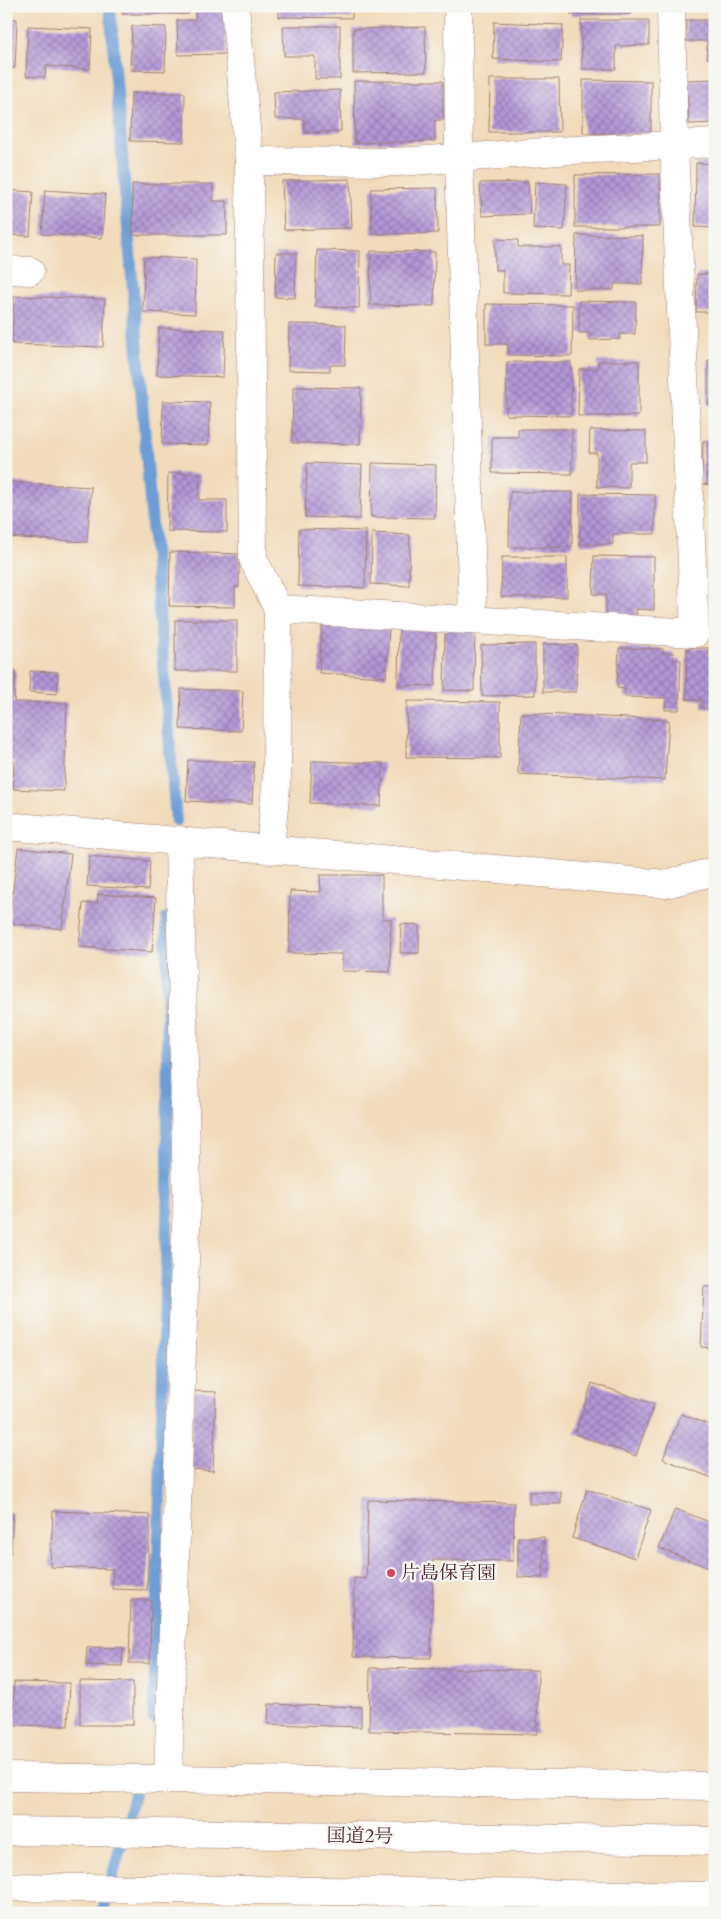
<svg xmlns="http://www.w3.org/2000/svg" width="721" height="1919" viewBox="0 0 721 1919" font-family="Cardo,'Noto Serif JP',serif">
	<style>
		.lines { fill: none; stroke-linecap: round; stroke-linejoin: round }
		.stream { stroke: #6c9dd6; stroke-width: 12 }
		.building { fill: url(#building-cross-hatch) }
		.minor-casing { stroke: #9e7d72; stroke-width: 29 }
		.highway-casing { stroke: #9e7d72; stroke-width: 29 }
		.minor { stroke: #fff; stroke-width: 28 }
		.highway { stroke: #fff; stroke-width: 28 }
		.poi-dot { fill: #d1495b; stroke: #f6f6f2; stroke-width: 2 }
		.labels { text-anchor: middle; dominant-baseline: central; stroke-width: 5; stroke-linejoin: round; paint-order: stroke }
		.poi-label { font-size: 19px; fill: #4a1f2b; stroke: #f6f6f2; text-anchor: start }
		.street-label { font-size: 19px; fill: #4a1f2b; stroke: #f6f6f2 }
	</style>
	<defs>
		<pattern id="building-cross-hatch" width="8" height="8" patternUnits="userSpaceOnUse" patternTransform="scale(1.25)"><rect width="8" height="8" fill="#b297d8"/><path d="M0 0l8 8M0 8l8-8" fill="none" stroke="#937baf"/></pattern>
	</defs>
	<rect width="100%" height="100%" fill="#f6f6f2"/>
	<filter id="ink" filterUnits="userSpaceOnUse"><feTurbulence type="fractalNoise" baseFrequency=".02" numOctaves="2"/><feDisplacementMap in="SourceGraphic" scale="10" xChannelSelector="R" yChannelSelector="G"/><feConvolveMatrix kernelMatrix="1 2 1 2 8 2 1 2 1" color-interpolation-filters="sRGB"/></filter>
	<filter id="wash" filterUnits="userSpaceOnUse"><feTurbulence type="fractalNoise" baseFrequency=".0096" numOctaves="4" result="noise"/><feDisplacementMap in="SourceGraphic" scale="20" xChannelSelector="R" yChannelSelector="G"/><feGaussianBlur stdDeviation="1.12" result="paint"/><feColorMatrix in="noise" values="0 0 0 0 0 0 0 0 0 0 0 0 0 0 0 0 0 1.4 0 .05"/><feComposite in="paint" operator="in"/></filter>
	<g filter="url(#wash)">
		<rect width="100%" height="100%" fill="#f1dbba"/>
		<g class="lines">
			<g class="stream">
				<path d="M110,6L176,821"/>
				<path d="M154,1719L168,1183L167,918"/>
				<path d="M103,1912L134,1795"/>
			</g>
		</g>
		<g id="blocks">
			<g class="building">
				<path d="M123,6H189V14H122Z"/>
				<path d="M195,6H226V54L178,55L177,20H195Z"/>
				<path d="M279,6H352V18L279,17Z"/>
				<path d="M367,6H436V10L367,12Z"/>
				<path d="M571,6H631V14L571,15Z"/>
				<path d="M6,18L17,19L15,68H6Z"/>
				<path d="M581,20H649V45L616,46V69H582Z"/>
				<path d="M686,20H715V58H707V41H686Z"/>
				<path d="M494,22L563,25L561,62L493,59Z"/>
				<path d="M28,26L92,29L90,69L46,66L45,77L26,76Z"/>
				<path d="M132,26L166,27L165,71L130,70Z"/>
				<path d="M283,26H340V79H315V56H284Z"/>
				<path d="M425,27L426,72L353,73V29Z"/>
				<path d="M490,79H559L560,132H489Z"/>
				<path d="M715,79V123L689,124L687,80Z"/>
				<path d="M583,80L651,81V134L583,133Z"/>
				<path d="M354,81H443V120H435V141L355,143Z"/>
				<path d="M340,90L341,131L305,133L304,119H275L274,92Z"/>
				<path d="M131,93H185L184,142L130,141Z"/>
				<path d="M696,163L715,164V228L695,227Z"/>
				<path d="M660,174V227H575V175Z"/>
				<path d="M350,179L352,228L284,230L282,181Z"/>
				<path d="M528,182L530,214L482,216L480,183Z"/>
				<path d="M535,182L567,184L564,230L533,229Z"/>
				<path d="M132,184H213V201H227V235H133Z"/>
				<path d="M437,188L438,233L372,234L371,189Z"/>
				<path d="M6,190L33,192L30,236L6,235Z"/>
				<path d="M45,190L105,194L102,238L42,234Z"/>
				<path d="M576,235L643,236L642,284H614V290H575Z"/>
				<path d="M495,239L518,240V247H561V265H569L568,294L503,293V270H495Z"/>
				<path d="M317,250L360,251L359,308L315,307Z"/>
				<path d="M371,251L435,252L434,306L370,305Z"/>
				<path d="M276,253H296L295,298L275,297Z"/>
				<path d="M144,257L196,259L195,314L143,312Z"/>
				<path d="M697,274H715V312H696Z"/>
				<path d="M14,296L105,299L103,347L12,344Z"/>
				<path d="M579,301L636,302L635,334H620V339L590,340V333H579Z"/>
				<path d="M486,304L573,305L572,356L508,355V344H486Z"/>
				<path d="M289,324L346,325L345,365H330V371L288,370Z"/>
				<path d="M159,328L225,330L223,377L157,375Z"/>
				<path d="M708,360H715V406L708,405Z"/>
				<path d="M598,361H639V416H578L579,369H598Z"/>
				<path d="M507,362H571V416L506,415Z"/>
				<path d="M293,387L361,388L360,444L292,443Z"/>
				<path d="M163,401L210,402L208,445L162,444Z"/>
				<path d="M518,429H572V474L492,473V437H518Z"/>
				<path d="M590,430L646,431V462H629V488L597,487V453H589Z"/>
				<path d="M703,441H715V485L702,484Z"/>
				<path d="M307,463L362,465L360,519L305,517Z"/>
				<path d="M372,463L436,465L435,518L371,517Z"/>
				<path d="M168,473L200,474L199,500H227V532L167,531Z"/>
				<path d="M6,482L91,487L87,542L6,537Z"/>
				<path d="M510,492H573L572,547H509Z"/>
				<path d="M580,494L655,495V534H613V544H580Z"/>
				<path d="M299,529L366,531L365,588L298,586Z"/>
				<path d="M372,533L410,535L409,586L371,584Z"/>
				<path d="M170,552L239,554V587H235V607L169,606Z"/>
				<path d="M594,556L654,557V610L636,609L637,616H606V594H593Z"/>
				<path d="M502,557H567V597H501Z"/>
				<rect x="175" y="620" width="62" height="51"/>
				<path d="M322,624L389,628L386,677L319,673Z"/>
				<path d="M399,627L436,628L435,686L398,685Z"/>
				<path d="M445,630H475L474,691L444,690Z"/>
				<path d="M535,644V695L482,696L481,645Z"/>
				<path d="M543,644L577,645L576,692H543Z"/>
				<path d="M619,648L663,649V653H674L673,660H681L679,710H665L666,698L625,697V689L617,688Z"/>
				<path d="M687,648H709L708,655L715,656V708H702V700L686,699Z"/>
				<path d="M6,669L16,670L14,702L67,703L64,791L13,789L14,761H6Z"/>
				<path d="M30,671L58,672L57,694L29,692Z"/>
				<path d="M181,689L243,691L241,731L180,729Z"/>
				<path d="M407,701L500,702V758L406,757Z"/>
				<path d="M521,713L669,720L665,780L518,774Z"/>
				<path d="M188,760L254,762L252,804L186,801Z"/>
				<path d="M312,761L383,763L381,806L310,803Z"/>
				<path d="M18,848L71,854L62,929L9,923Z"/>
				<path d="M89,856L150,861L148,890L87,886Z"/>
				<path d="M320,875H382V919H391L390,972L342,971V954L289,953L290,891L321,892Z"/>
				<path d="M98,894L156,898L152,952L79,947L83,903L97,904Z"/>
				<path d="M401,924L419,925V953H400Z"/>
				<path d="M704,1287H715V1348L701,1347Z"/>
				<path d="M592,1383L654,1404L636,1456L575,1434Z"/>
				<path d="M194,1391L216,1392L213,1471L190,1469Z"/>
				<path d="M681,1414L715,1427V1479L663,1459Z"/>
				<path d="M587,1489L651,1510L635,1558L572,1538Z"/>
				<rect x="529" y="1492" width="32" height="12"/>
				<path d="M368,1500L514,1503L513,1561L433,1560L431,1658L353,1657L354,1578L366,1579Z"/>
				<path d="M675,1509L715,1524V1555L709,1568L659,1548Z"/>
				<path d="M53,1511L150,1515L147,1590L112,1589L113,1569L50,1567Z"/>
				<path d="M6,1513H13L11,1553H6Z"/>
				<path d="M518,1537H544L543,1578L518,1577Z"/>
				<path d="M131,1600H151L150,1663H129Z"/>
				<path d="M87,1647L123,1648L122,1666L86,1665Z"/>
				<path d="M370,1668L538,1670L537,1734L369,1731Z"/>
				<path d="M80,1681L133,1682V1725H80Z"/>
				<path d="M14,1682L70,1683L68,1726L13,1725Z"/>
				<path d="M269,1704L361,1707V1727L268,1724Z"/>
			</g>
		</g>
	</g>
	<g filter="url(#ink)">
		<use href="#blocks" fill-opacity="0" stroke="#9e7d72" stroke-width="1"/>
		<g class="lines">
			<g class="minor-casing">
				<g id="minor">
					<path d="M235,6L249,161L253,559L278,609L277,775L270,850"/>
					<path d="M458,6L459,158L473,619"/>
					<path d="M249,161L397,162L574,150L715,143"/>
					<path d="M6,270L30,271"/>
					<path d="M278,609L695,633L674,145L671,6"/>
					<path d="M6,826L666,884L715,871"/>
					<path d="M168,1779L187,1198L179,840"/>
				</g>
			</g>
			<g class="highway-casing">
				<g id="highway">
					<path d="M6,1777L715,1786"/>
					<path d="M6,1831L715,1841"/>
					<path d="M6,1887L715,1896"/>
				</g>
			</g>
			<use href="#minor" class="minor"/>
			<use href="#highway" class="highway"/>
		</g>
	</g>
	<circle class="poi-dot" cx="391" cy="1573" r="5"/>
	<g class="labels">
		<g class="poi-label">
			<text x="401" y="1573">片島保育園</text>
		</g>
		<g class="street-label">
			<text transform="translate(360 1836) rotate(1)">国道2号</text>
		</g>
	</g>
	<rect width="721" height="1919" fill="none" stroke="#f6f6f2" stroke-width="25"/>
</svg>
